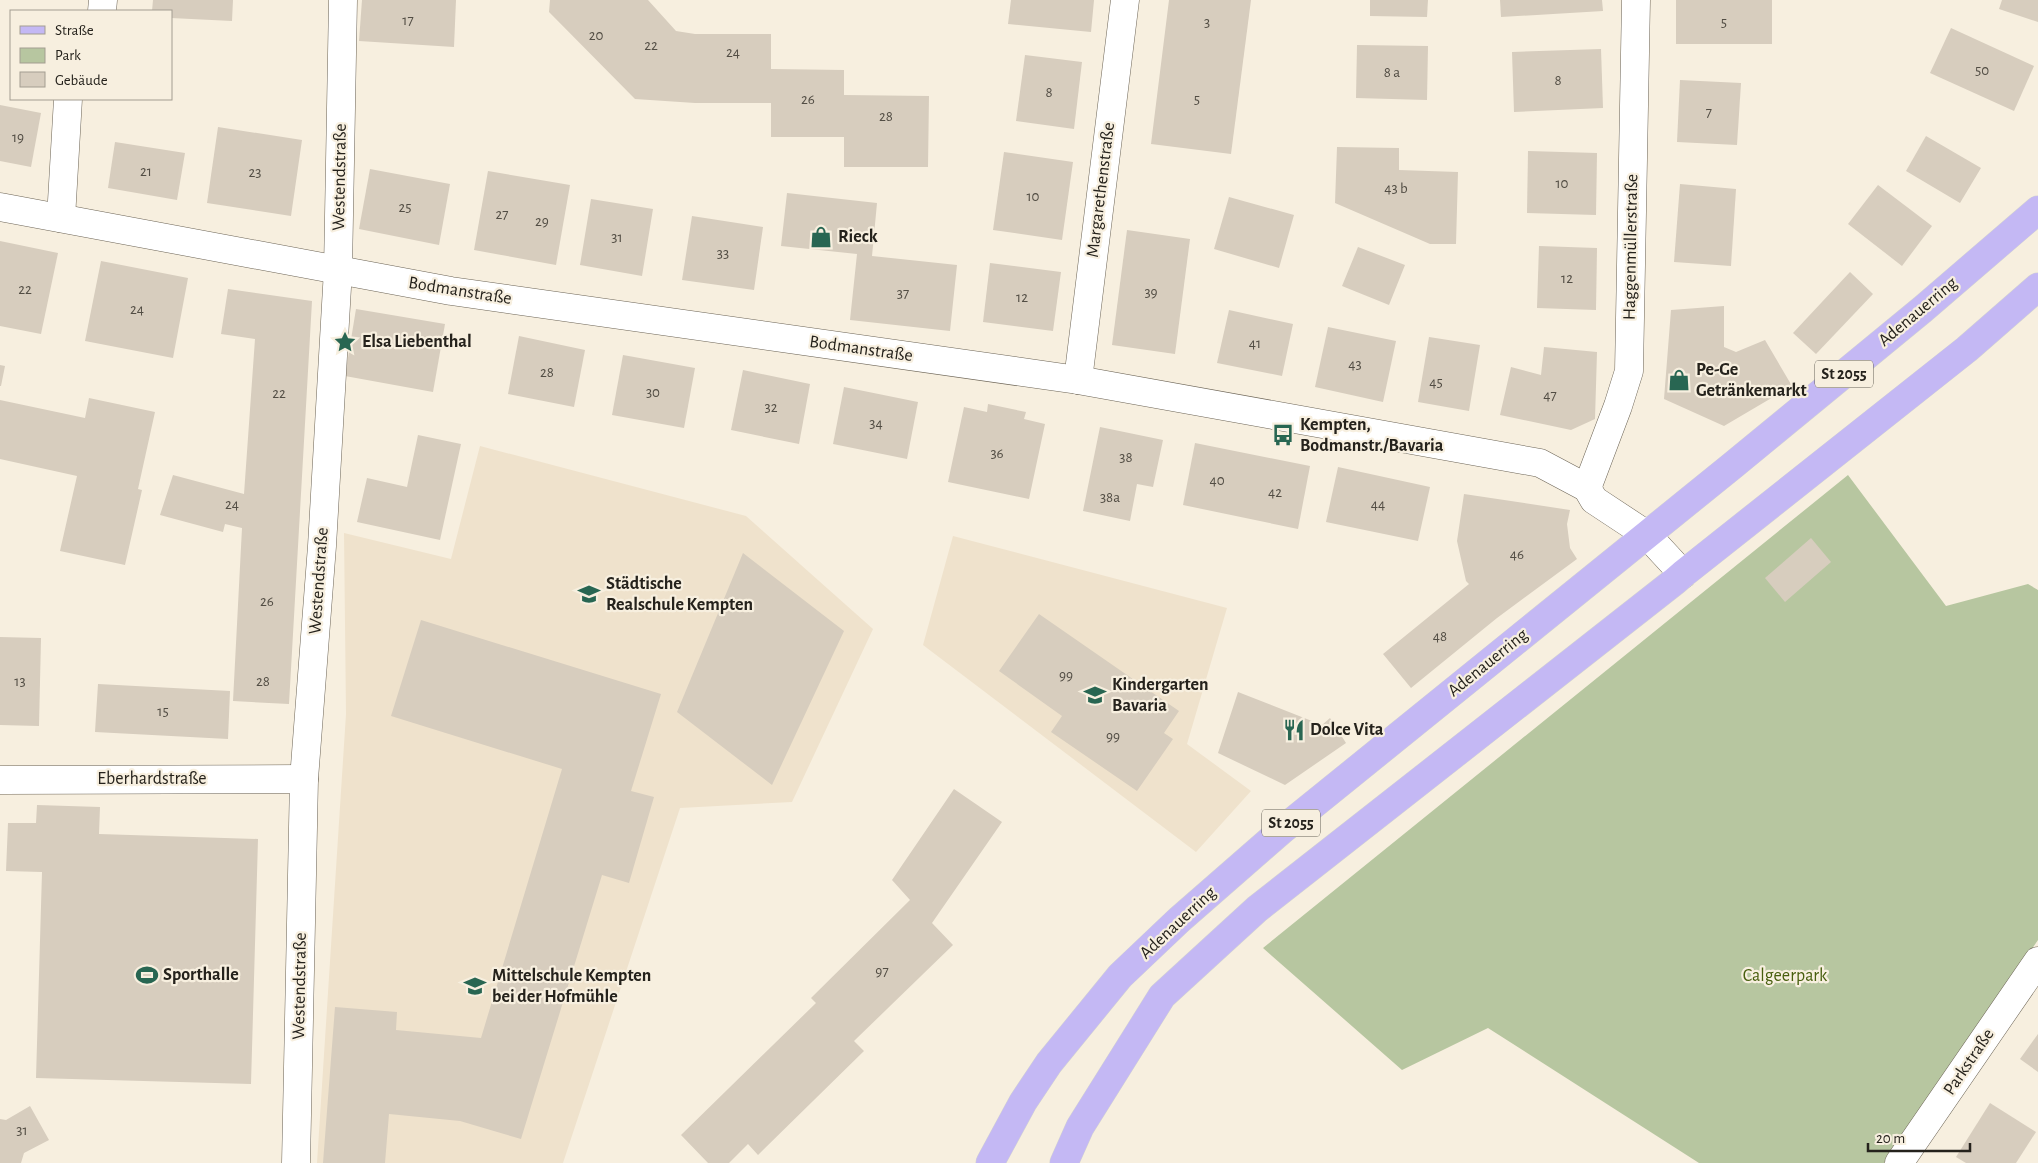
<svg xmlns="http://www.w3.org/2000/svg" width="2038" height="1163" viewBox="0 0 2038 1163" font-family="'Alegreya Sans',sans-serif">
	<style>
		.built { fill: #efe2cc }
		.green { fill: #b7c6a0 }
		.building { fill: #d7cdbe }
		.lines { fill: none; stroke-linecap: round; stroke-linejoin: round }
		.minor-casing { stroke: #6c6456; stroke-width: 29 }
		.major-casing { stroke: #d3d3d2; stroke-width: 29 }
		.minor { stroke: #fff; stroke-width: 28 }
		.major { stroke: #c4b8f4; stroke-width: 28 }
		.labels { text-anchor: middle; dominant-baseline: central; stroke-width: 4.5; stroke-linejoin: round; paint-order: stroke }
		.number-label { font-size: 15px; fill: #524d44 }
		.shield { fill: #f7efdf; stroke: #646056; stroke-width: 1 }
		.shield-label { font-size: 16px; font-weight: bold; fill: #25221c }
		.street-label { font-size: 18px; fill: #25221c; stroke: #f7efdf }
		.poi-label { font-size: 18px; font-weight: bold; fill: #25221c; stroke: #f7efdf; text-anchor: start }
		.park-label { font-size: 18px; fill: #475e0d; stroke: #f7efdf }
	</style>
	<rect width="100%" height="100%" fill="#f7efdf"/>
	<g class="built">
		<path d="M480,446L746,516L873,629L792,802L680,808L563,1163H317L346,714L344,533L451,559Z"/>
		<path d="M953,536L1227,608L1187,744L1251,791L1196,852L923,645Z"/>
	</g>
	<path class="green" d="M1848,475L1946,606L2028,584L2038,590V940L1884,1163H1699L1488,1028L1402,1070L1263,948Z"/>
	<g class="building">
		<path d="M153,0H233L232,21L171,18V11H152Z"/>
		<path d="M362,0H456L454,47L359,41Z"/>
		<path d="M550,0H648L676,31L695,34H771V69L844,70V95L929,96L928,167H844V137H771V103H695L635,99L549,12Z"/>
		<path d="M1011,0H1094L1091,32L1008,24Z"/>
		<path d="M1169,0H1251L1231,154L1151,144Z"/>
		<path d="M1370,0H1428L1427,17L1370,16Z"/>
		<path d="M1500,0H1602L1603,11L1501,17Z"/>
		<rect x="1676" y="0" width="96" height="44"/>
		<path d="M2002,0H2038V22L1999,9Z"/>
		<path d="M1951,28L2034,66L2014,111L1930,73Z"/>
		<path d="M1357,45L1428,46L1427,100L1356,98Z"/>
		<path d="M1601,49L1603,108L1514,112L1512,52Z"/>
		<path d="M1025,55L1082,62L1074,129L1016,121Z"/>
		<path d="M1680,80L1741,83L1737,145L1677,142Z"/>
		<path d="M0,105L41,113L31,167L0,161Z"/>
		<path d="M218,127L302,140L291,216L207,203Z"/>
		<path d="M1926,136L1981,168L1960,203L1906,171Z"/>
		<path d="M115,142L185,153L177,200L108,188Z"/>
		<path d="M1337,147L1399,148V170L1458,172L1456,244H1430L1335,203Z"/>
		<path d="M1528,151L1597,153L1596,215L1527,213Z"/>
		<path d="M1004,152L1073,162L1062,240L993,230Z"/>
		<path d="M370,169L450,184L439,245L359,229Z"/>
		<path d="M488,171L570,185L556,265L474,250Z"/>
		<path d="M1680,184L1736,189L1731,266L1674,262Z"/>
		<path d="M1878,185L1932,226L1902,266L1848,224Z"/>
		<path d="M787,193L877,203L872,256L957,265L950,331L850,320L857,254L781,246Z"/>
		<path d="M1229,197L1294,215L1279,268L1214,249Z"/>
		<path d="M591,199L653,209L642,276L580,265Z"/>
		<path d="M692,216L763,227L754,290L682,280Z"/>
		<path d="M1127,230L1190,239L1175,354L1112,345Z"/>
		<path d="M0,241L58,253L41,334L0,326Z"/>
		<path d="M1539,246L1597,248L1596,310L1537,308Z"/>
		<path d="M1358,247L1405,265L1389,305L1342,286Z"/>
		<path d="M101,261L188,278L173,358L85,341Z"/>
		<path d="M990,263L1061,272L1053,331L983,322Z"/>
		<path d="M1850,272L1873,294L1816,354L1793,333Z"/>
		<path d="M228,289L312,301L289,704L233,701L242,528L225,524L223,532L160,515L173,475L244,494L255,339L221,334Z"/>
		<path d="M1724,306V347L1736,352L1765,340L1792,386L1724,426L1664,399L1671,310Z"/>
		<path d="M356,309L445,324L433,392L345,376Z"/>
		<path d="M1229,310L1293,324L1282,376L1217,363Z"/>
		<path d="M1328,327L1396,341L1383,402L1315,387Z"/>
		<path d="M519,336L585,350L574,407L508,394Z"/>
		<path d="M1429,337L1480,345L1469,411L1418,402Z"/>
		<path d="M1544,347L1597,352L1595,419L1571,430L1500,415L1511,367L1541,375Z"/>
		<path d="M623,355L695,368L684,428L612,415Z"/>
		<path d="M0,365L5,366L1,386H0Z"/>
		<path d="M743,370L810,384L799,444L731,430Z"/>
		<path d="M844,387L918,402L907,459L833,444Z"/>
		<path d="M89,398L155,412L138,489L142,490L125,565L60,551L77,476L0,459V400L85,418Z"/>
		<path d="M988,404L1026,412L1024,419L1045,424L1029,499L948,482L964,407L987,412Z"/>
		<path d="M1100,427L1163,440L1153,487L1137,484L1130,521L1083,511Z"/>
		<path d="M418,435L461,444L440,540L357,522L367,478L407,487Z"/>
		<path d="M1195,443L1310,466L1298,529L1183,505Z"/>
		<path d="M1338,467L1430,487L1418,541L1326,522Z"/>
		<path d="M1464,494L1570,510L1567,524L1570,548L1577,559L1497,618L1411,688L1383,654L1469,584L1466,581L1457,541Z"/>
		<path d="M1811,538L1831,562L1785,602L1765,578Z"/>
		<path d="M743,553L844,631L772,785L677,712Z"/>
		<path d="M1039,614L1179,711L1164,733L1173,739L1137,791L1051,732L1062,716L999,671Z"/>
		<path d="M421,620L661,694L631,791L654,797L629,883L602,875L521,1139L460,1121L389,1114L385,1163H323L335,1007L397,1012L396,1030L481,1038L562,769L391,716Z"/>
		<path d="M0,637L41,638L39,726L0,725Z"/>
		<path d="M98,684L230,691L228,739L95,732Z"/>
		<path d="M1238,692L1322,725L1330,718L1346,743L1285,785L1218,753Z"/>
		<path d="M954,789L1002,822L932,923L953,945L854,1041L864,1051L758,1155L748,1144L729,1163H708L681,1135L816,1003L811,998L910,900L892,880Z"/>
		<path d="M37,805L100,807L99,834L258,839L251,1084L36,1078L42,872L6,871L8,823H36Z"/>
		<path d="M2038,1034V1072L2020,1059Z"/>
		<path d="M1990,1103L2036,1132L2016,1163H1966L1956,1157Z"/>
		<path d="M30,1106L49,1140L24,1153L21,1163H0V1119L6,1120Z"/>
	</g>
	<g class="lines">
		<g class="minor-casing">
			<g id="minor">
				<path d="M102,11L103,0"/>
				<path d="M0,207L451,291L1078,380L1540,463L1587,488L1594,500L1647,535L1683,574"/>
				<path d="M61,218L68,99"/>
				<path d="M1078,380L1125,0"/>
				<path d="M1587,488L1618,406L1629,371L1636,0"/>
				<path d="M0,780L304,779"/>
				<path d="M296,1163L304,779L322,546L338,270L343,0"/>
				<path d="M1899,1163L2038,961"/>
			</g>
		</g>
		<g class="major-casing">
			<g id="major">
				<path d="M990,1163L1023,1102L1049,1063L1120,976L1179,920L1282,830L1732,466L1923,309L2038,210"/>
				<path d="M1064,1163L1080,1127L1162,996L1257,909L1675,581L1683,574L1967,349L2038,287"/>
			</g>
		</g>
		<use href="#minor" class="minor"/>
		<use href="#major" class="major"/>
	</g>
	<defs>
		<g id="shop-bare" transform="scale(1.725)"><path d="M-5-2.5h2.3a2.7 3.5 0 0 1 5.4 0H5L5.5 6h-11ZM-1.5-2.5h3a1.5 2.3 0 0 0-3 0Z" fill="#286652" stroke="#f7efdf" stroke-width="2.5" paint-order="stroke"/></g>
		<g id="sight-bare" transform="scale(1.725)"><path d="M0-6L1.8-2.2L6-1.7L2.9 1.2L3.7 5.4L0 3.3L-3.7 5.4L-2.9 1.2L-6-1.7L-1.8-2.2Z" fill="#286652" stroke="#f7efdf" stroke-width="2.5" paint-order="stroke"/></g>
		<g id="bus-bare" transform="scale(1.725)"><path d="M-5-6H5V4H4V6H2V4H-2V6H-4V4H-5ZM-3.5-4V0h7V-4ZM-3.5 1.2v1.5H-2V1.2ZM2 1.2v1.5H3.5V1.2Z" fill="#286652" stroke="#f7efdf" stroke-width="2.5" paint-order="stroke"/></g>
		<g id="school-bare" transform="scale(1.725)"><path d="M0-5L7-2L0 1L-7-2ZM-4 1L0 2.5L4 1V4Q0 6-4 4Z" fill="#286652" stroke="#f7efdf" stroke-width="2.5" paint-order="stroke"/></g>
		<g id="restaurant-bare" transform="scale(1.725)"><path d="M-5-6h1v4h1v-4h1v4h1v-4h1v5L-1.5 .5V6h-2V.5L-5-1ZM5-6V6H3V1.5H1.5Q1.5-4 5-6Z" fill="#286652" stroke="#f7efdf" stroke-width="2.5" paint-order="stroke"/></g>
		<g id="stadium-bare" transform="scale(1.725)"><path d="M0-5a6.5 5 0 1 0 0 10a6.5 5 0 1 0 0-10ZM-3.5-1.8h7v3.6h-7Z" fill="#286652" stroke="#f7efdf" stroke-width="2.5" paint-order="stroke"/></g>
	</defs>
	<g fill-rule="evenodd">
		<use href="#shop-bare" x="821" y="237"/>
		<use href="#sight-bare" x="345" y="342"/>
		<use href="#shop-bare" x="1679" y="380"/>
		<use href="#bus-bare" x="1283" y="435"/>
		<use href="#school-bare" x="589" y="594"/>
		<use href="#school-bare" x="1095" y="695"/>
		<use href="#restaurant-bare" x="1294" y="730"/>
		<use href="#stadium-bare" x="147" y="975"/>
		<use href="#school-bare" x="475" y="986"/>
	</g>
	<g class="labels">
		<g class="number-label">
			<text x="408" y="20">17</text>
			<text x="1207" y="22">3</text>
			<text x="1724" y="22">5</text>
			<text x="596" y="35">20</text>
			<text x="651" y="45">22</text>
			<text x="733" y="52">24</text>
			<text x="1982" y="70">50</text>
			<text x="1392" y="72">8 a</text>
			<text x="1558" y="80">8</text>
			<text x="1049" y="92">8</text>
			<text x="808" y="99">26</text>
			<text x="1197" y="99">5</text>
			<text x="1709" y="112">7</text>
			<text x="886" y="116">28</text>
			<text x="18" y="137">19</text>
			<text x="146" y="171">21</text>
			<text x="255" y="172">23</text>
			<text x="1562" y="183">10</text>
			<text x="1396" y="188">43 b</text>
			<text x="1033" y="196">10</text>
			<text x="405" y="207">25</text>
			<text x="502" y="214">27</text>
			<text x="542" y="221">29</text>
			<text x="617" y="237">31</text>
			<text x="723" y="253">33</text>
			<text x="1567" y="278">12</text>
			<text x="25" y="289">22</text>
			<text x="1151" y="292">39</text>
			<text x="903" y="293">37</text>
			<text x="1022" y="297">12</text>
			<text x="137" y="309">24</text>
			<text x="1255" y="343">41</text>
			<text x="1355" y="364">43</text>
			<text x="547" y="372">28</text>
			<text x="1436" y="382">45</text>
			<text x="653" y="392">30</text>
			<text x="279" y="393">22</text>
			<text x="1550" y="395">47</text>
			<text x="771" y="407">32</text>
			<text x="876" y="423">34</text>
			<text x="997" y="453">36</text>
			<text x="1126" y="457">38</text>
			<text x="1217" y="480">40</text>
			<text x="1275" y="492">42</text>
			<text x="1110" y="497">38a</text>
			<text x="232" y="504">24</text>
			<text x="1378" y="504">44</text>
			<text x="1517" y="554">46</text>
			<text x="267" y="601">26</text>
			<text x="1440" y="636">48</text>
			<text x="1066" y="675">99</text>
			<text x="20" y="681">13</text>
			<text x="263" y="681">28</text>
			<text x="163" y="711">15</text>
			<text x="1113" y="736">99</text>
			<text x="882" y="971">97</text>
			<text x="22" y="1130">31</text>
		</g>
		<g class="shield">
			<rect x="1815" y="360.5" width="58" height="27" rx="4"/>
			<rect x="1262" y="809.5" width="58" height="27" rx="4"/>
		</g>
		<g class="shield-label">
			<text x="1844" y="374">St 2055</text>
			<text x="1291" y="823">St 2055</text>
		</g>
		<g class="street-label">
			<text transform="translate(340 177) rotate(-89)">Westendstraße</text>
			<text transform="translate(1101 190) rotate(-83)">Margarethenstraße</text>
			<text transform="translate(1631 247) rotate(-89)">Haggenmüllerstraße</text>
			<text transform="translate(460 291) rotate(9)">Bodmanstraße</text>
			<text transform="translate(1918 312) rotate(-40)">Adenauerring</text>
			<text transform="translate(861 349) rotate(8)">Bodmanstraße</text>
			<text transform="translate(319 581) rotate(-86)">Westendstraße</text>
			<text transform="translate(1488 663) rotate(-39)">Adenauerring</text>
			<text x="152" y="779">Eberhardstraße</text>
			<text transform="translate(1178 923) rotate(-43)">Adenauerring</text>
			<text transform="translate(300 986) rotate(-89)">Westendstraße</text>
			<text transform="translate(1969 1062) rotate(-56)">Parkstraße</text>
		</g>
		<g class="poi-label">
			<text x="838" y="237">Rieck</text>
			<text x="362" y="342">Elsa Liebenthal</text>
			<text x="1696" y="370">Pe-Ge<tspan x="1696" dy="21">Getränkemarkt</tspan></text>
			<text x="1300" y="425">Kempten,<tspan x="1300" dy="21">Bodmanstr./Bavaria</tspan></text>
			<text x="606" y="584">Städtische<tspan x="606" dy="21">Realschule Kempten</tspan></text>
			<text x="1112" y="685">Kindergarten<tspan x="1112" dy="21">Bavaria</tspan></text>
			<text x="1310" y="730">Dolce Vita</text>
			<text x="163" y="975">Sporthalle</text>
			<text x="492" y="976">Mittelschule Kempten<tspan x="492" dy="21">bei der Hofmühle</tspan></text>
		</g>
		<g class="park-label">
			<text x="1785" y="976">Calgeerpark</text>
		</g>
	</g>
	<rect x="10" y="10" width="162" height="90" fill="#f7efdf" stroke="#a39d91"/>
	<rect x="20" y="26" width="25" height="8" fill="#c4b8f4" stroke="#a39d91"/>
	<text x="55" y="35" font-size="15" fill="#25221c">Straße</text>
	<rect x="20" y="48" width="25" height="15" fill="#b7c6a0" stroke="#a39d91"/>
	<text x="55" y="60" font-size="15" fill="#25221c">Park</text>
	<rect x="20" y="72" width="25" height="15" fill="#d7cdbe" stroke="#a39d91"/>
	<text x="55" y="85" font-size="15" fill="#25221c">Gebäude</text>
	<path d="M1868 1143v8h102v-8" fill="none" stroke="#25221c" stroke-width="2.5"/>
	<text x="1876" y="1143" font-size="15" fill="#25221c" stroke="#f7efdf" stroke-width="4" paint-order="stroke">20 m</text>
</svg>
